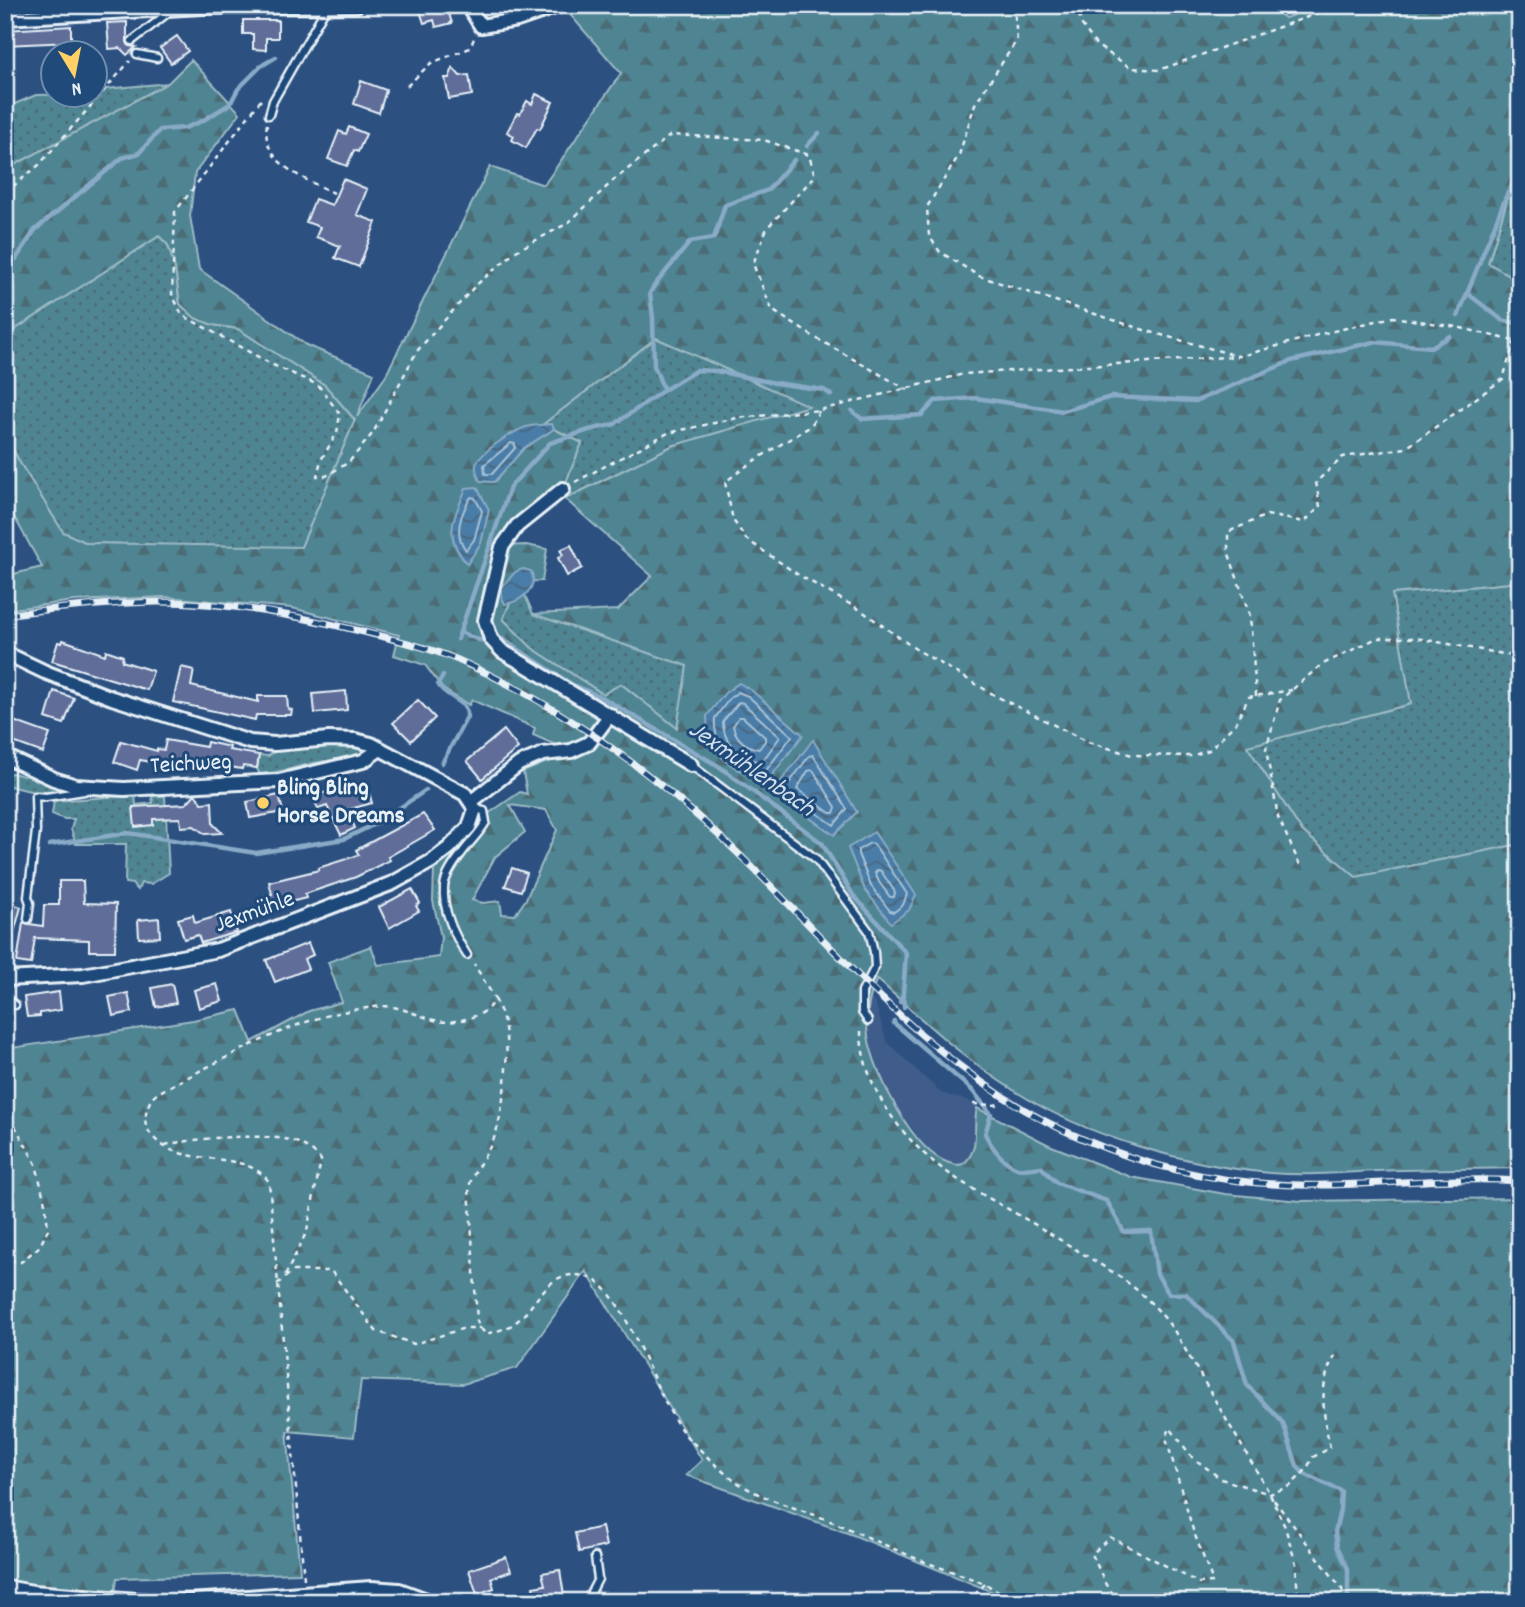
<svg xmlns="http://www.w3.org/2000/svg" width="1525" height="1607" viewBox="0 0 1525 1607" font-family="Dekko,sans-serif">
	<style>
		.built { fill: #3f5c8a }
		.grass { fill: url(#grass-dots); stroke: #9cbac5; stroke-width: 2 }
		.forest { fill: url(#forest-firs); stroke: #9cbac5; stroke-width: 2; fill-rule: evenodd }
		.water { fill: url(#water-waves); stroke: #89abc7; stroke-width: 2 }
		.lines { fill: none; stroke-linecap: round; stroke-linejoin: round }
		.shore { stroke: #a8c2d7; stroke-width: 2 }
		.stream { stroke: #89abc7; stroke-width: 4.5 }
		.building { fill: #606d99; stroke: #e8f1f8; stroke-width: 2 }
		.lane-casing { stroke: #e8f1f8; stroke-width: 11 }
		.street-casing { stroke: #e8f1f8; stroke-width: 18 }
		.path { stroke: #e8f1f8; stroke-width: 2.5; stroke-dasharray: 5 5; stroke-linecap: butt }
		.lane { stroke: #1f4a7a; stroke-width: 6 }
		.street { stroke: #1f4a7a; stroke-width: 12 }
		.rail-casing { stroke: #e8f1f8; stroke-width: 7 }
		.rail { stroke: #1f4a7a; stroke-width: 4.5; stroke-dasharray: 13; stroke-linecap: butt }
		.poi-dot { fill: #ffd166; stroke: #1f4a7a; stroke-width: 2.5 }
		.labels { text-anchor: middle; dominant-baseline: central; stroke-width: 6; stroke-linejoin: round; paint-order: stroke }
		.street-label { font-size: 24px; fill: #e8f1f8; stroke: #1f4a7a }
		.poi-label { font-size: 24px; font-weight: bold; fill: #e8f1f8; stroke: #1f4a7a; text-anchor: start }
		.water-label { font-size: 26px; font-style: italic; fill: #d0dfec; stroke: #1f4a7a }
	</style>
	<defs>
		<pattern id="grass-dots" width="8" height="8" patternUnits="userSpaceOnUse" patternTransform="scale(1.75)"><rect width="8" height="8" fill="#4f8492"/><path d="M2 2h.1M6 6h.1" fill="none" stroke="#4b6c75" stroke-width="1.8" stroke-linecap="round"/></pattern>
		<pattern id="forest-firs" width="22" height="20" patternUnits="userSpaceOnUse" patternTransform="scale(1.75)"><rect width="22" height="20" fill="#4f8492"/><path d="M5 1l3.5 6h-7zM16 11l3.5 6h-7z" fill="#4b6c75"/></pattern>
		<pattern id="water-waves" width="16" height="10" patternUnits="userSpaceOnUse" patternTransform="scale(1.75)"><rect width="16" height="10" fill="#497ca6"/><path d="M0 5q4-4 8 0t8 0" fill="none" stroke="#48657d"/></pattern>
	</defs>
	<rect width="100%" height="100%" fill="#2c5180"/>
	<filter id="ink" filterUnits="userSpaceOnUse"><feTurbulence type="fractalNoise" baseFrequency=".0143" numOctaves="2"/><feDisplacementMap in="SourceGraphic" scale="14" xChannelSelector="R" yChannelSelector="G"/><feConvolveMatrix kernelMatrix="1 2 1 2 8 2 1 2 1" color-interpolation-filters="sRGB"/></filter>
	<g filter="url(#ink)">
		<path class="built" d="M870,997L875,1003L887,1042L941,1093L969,1101L977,1108L975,1117V1149L964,1163L958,1165L938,1160L928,1150L892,1101L875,1062L868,1034Z"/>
		<g class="grass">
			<path d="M169,83L5,170V108L36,95L94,94L95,90Z"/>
			<path d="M1520,157V281L1488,264Z"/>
			<path d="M159,236L168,245L175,268L180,304L195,318L213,325L238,329L325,385L355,420L301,548L87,543L63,532L20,463L5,434V336Z"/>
			<path d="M656,338L811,406L672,446L565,499L563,489L582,443L554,429L552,424L542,425Z"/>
			<path d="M519,581L533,614L688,666L677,728L621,684L603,694L532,648L503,619Z"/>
			<path d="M1520,582V844L1356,877L1301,830L1247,746L1411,704L1392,594Z"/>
			<path d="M344,742L362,745L365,750L364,755C349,759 335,759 320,762C300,765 281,773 260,774L257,769L259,755L268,756L279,749Z"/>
			<path d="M13,773L23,776L35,774L67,789L34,792L5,785V774Z"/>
			<path d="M135,795L136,805L153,803L152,796H165L169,873L151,884L141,883L138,890L132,884L125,883L126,844H76L71,829L74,819H64L52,814L54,801Z"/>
		</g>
		<path class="forest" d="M573,5H1269L1285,18L1319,5H1520V157L1488,263L1520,281V582L1392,594L1411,704L1247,746L1301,830L1356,877L1520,844V1168C1472,1169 1424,1169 1376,1171C1341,1173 1305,1176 1270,1173C1189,1166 1086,1136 1018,1093C966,1061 922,1020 877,979C869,995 865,1018 868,1036C874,1072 912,1151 949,1163C954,1164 959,1167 964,1163C981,1149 972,1126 977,1108L1049,1145L1131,1177L1225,1194L1301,1201L1520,1198V1602H1005L993,1592L853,1535L686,1475L702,1460L586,1271L517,1368L463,1384L361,1380L354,1437L287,1431L300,1573L117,1578L114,1602H5V1049L193,1020L239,1010L252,1042L309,1011L342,1002L328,962L371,946L378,965L439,957L441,937L433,901L434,870L458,851L485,816L520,792L527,794L523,772L560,757L558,746L533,735L535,728L472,700L469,705L443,689L425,665L394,655L399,635L292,608L165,597L74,601L5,610V576L42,567L5,500V434L20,463L63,532L87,543L301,547L355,420L325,385L238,329L213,325L195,318L180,304L175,268L168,245L159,236L5,336V170L168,83L191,60L240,113L195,173L190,216L199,269L306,345L374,373L357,417L385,377L490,167L544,185L621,73L566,10ZM656,338L809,406L672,446L565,499L652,576L618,610L533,614L687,666L677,728L621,684L603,694L532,648L503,619L519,582L542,581L547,549L526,545L503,546L563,489L582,443L554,429L524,448L494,482L480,481L477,462C497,444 515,427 542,425ZM510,805L546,810L557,830L526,899L515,915L502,914L500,901L483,903L472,900L495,857L525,832Z"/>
		<g class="water">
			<path d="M552,424L554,429L524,448L494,482L480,481C478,476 475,471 476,465C480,452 516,429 530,426C537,425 545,425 552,424Z"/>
			<path d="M477,487L489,510L481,543L467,564C442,534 454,520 466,488Z"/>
			<path d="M523,569L531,571C539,589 520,602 505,604L502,598V587L515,572Z"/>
			<path d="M739,683L751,690L803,735L769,779C758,781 753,777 743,772C718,759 707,744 707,716L725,693Z"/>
			<path d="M813,740L857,812L834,835L780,797L778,785Z"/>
			<path d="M874,832L916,895L909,910L891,923L865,890L848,848Z"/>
		</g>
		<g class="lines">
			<g class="shore">
				<path d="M511,443L515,444V448L492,474H485L484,465Z"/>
				<path d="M471,497L475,498L482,511L474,540L466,550C453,534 461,513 471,497Z"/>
				<path d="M738,692L748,696L792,736L764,773C756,772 750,768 743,764C724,754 713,740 715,718L730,698Z"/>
				<path d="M739,702L743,703L780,737L761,763C741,756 722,744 723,721Z"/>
				<path d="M739,717H743L765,737V741L759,749C746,747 736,739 733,726Z"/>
				<path d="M813,755L847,809L834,825L787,793L785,789L809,756Z"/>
				<path d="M813,770L836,807L834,813H830L797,789L808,771Z"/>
				<path d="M870,843L874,844L907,894L903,905L894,912L890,911L871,886L858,854V850Z"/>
				<path d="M878,870L881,871L895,892L894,897H890L879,882L875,873Z"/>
			</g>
			<g class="stream">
				<path d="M807,146L819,133"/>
				<path d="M5,261L16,259L35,230L122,158L139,153L160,130L185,128L202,121L230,104L238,89L261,66L276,57"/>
				<path d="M1467,293L1502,320L1520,324"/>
				<path d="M1458,316L1507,194L1520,174"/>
				<path d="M664,390L697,370L716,371L775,383L824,390L831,395"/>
				<path d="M852,411L862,419L922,415L935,401L976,398L1063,411L1111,397L1196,401L1291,361L1374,342L1431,347L1450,336"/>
				<path d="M460,632L510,487L550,443L589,430L615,424L664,390L654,366L653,318L650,293L654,286L690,242L714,238L725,205L768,190L794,160"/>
				<path d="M458,639L460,632L479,640H486"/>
				<path d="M494,640L502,639L571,684L603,698L720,767L822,843L853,895L906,953L903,994L900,1002"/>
				<path d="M442,763L467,717C469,700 445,698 438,684L443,676"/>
				<path d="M49,845L128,833L256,853L344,839L379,822L426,790"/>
				<path d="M903,995L904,1007"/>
				<path d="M894,1021V1023L972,1090L991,1114L985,1134C992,1147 1002,1162 1017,1168C1023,1170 1034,1168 1041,1167L1057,1183L1107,1201L1124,1232L1151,1231L1157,1274L1169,1294H1186L1234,1341L1247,1385L1283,1423L1297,1466L1303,1473"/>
				<path d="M1517,1125L1520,1124"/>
				<path d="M1304,1474L1341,1491L1340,1510L1335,1532L1337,1546L1348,1569V1602"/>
			</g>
		</g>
		<g class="building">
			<path d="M427,5H446L452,23L436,27L434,20L424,23L419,8Z"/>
			<path d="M243,20H278V38H266V50L253,49V34H243Z"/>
			<path d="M127,22V42L129,46L136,47L127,55L120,48L109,49L107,23Z"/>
			<path d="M71,26V42L5,45V30Z"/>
			<path d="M177,36L188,51L171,63L160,48Z"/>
			<path d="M453,68L460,76L469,75L472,95L449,99L445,78H449Z"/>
			<path d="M361,81L386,90L379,113L354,104Z"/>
			<path d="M536,94L553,102L540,129L537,128L526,148L512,140L514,136L507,132L517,113L520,114L527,101L532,104Z"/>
			<path d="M349,127L366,134L358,152L354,150L347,166L328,159L339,131L346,134Z"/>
			<path d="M343,179L367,189L357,215L376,222L359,267L335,258L340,246L316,237L320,227L306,222L315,199L332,205Z"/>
			<path d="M571,545L582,568L567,576L558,558L563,555L560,550Z"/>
			<path d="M63,640L105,655L106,650L123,656L122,661L153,671L147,690L52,661L58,642L62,643Z"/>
			<path d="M181,667L194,670L191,686L258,702V696H287L288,709L292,710L291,715H256L255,720L173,702Z"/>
			<path d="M54,691L74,698L64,724L46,718Z"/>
			<path d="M346,691L347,710L315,713L313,694Z"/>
			<path d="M418,700L435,718L411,741L393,723Z"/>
			<path d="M5,718L50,734L43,753L5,739Z"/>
			<path d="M504,730L518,748L482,779L467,761Z"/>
			<path d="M166,740L206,747L207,742L230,747L229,750L259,755L257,768L243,766L242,769L218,765L217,770L190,765L189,769L140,760L137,770L114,762L121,741L157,751V749L164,750Z"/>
			<path d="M366,781L372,803L347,810L355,828L341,835L327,806L318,809L313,796Z"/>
			<path d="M195,794L202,803L212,802L213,824L222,833L205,834L194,826L181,827L180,818L153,819V825L135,827L133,807L186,804Z"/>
			<path d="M279,795L283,812L250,818L247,802Z"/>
			<path d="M423,814L435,830L388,857L390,860L356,877L305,894L306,898L267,908L265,896L272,894L269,882L319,870L318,868L359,855L356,850Z"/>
			<path d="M512,868L527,873L521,891L505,886Z"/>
			<path d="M59,881H83L84,903L116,904L115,951H89V940L35,938L31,964L17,962L23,923L43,926L44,905H59Z"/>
			<path d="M412,889L420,903L416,906L419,911L389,928L379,907Z"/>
			<path d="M5,902L21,907L9,951H5Z"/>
			<path d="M231,912L237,932L201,943L198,935L184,939L178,919L193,915L195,923Z"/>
			<path d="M159,918L160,937L139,938L138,920Z"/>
			<path d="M308,943L313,955L304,959L308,969L275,982L266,960Z"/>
			<path d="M172,984L176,1003L156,1007L152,988Z"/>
			<path d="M217,984L222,1001L199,1008L194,990Z"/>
			<path d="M59,992L61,1010L40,1013V1016L27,1017L24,997Z"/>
			<path d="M128,993L132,1012L113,1016L109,997Z"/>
			<path d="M602,1527L606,1546L579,1552L575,1533Z"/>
			<path d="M506,1557L511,1571L491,1578L494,1588L477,1594L469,1570Z"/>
			<path d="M560,1570L565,1602H536L533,1587L545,1585L542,1573Z"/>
		</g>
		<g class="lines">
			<g class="lane-casing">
				<g id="lane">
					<path d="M132,41L169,12"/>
					<path d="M137,54L157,58"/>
					<path d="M269,115L273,101L327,6"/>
					<path d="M691,765L816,859L869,931L874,952L875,967L862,992V1012L868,1021"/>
					<path d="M28,919L30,903L28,897L36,831L35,796L46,797L84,791"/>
					<path d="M467,955C455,937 442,910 444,887C445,875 455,862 462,853C470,842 479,834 486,822L484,811L475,809"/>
					<path d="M5,997L15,1005"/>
					<path d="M586,1602L598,1579L595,1557"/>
				</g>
			</g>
			<g class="street-casing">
				<g id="street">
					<path d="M468,5L481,26L517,20L561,5"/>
					<path d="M5,18L202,7L357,5"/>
					<path d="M563,489L517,526L502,547L485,620L491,639L502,651L691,765"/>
					<path d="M5,653L45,672L112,698L250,742L275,744L329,739L355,740L371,744L465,794L475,809L469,827L449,848L432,861L393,883L218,950L83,975L5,979"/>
					<path d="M5,756L54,779L76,786L124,789L279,781L363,761L380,749"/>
					<path d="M472,801L519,764L543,754L571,751L589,743L610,715"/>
					<path d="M5,1587L33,1592L162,1602"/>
					<path d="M179,1602L371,1588L399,1590L432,1602"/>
				</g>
			</g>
			<g class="path">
				<path d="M1014,5L1017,40L975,104L959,155L927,207L929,236L940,252L979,276L1147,331L1238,356"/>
				<path d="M1076,5L1082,25L1096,45L1131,68L1159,70L1341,5"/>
				<path d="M1310,15L1318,5"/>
				<path d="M407,86L431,63L470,48L475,36"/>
				<path d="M261,100L175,212L172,294L182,315L273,365L318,385L340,414L337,433L321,460L317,476H326L349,462L373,433L417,351L475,286L516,251L568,223L614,180L671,135L764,140L809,155L815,176L767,228L753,264L772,310L814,337L908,390"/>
				<path d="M267,124C260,163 305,179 334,193"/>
				<path d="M5,193L39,165L130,61"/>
				<path d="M819,411L811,426L752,462L725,482L733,520L746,539L797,574L862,611L914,648L998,697L1088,742L1132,755L1191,756L1209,750L1235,724L1249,697L1292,690"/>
				<path d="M575,482L668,433L737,418L820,410L964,374L1241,356L1321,334L1393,317L1457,327L1514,341L1520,345"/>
				<path d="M1256,696L1250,616L1228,551V532L1267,515L1304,522L1320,507L1316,482L1343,457L1406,448L1503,379L1514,342"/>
				<path d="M1300,865L1278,817L1266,749L1280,700L1321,665L1377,638H1416L1520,657"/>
				<path d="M495,999C498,1005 501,1012 503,1019C511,1044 504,1114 494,1138C487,1156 474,1168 469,1187L477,1321L480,1328L486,1334C496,1331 508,1329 516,1322C541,1302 548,1264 590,1278C629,1292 656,1409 692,1442C707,1456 722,1473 740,1484C767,1501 798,1508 828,1520C860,1533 892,1549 925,1562C960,1575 984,1580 1016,1602"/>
				<path d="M861,1031C861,1081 897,1132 935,1163C961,1184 993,1200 1022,1217C1053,1235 1083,1254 1114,1273C1140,1291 1157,1306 1175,1332L1270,1494L1285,1527L1296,1564L1298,1602"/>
				<path d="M973,1104L996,1105L998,1103"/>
				<path d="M5,1108L36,1164L46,1208L48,1229L40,1246L21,1262L5,1260"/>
				<path d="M165,1145C195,1138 259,1133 290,1140C300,1142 315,1152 321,1160L307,1231L283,1280"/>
				<path d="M277,1284L293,1271H331L376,1331L414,1344L465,1328H480"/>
				<path d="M1274,1500L1342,1589L1346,1602"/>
				<path d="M304,1579L269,1182C243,1144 171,1174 147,1128C143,1121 147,1105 152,1098C160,1090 183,1080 194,1074C249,1046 304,1015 367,1008C375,1007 385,1005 393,1007C409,1010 423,1018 439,1021C451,1024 475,1018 485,1011C489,1008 492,1003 495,999L474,964"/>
				<path d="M968,1602L985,1584"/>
				<path d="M1120,1602L1106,1585L1092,1554L1110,1537L1199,1583L1213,1582L1193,1530L1166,1438L1170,1428L1192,1457L1221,1479L1270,1494L1290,1486L1306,1470L1313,1457L1330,1448C1323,1413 1317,1381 1338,1351"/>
			</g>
			<use href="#lane" class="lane"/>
			<use href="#street" class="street"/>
			<g class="rail-casing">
				<path id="rail" d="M5,615C56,608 107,603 158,602C226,602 295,615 360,631C393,639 427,647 458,660C570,709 670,785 756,871C856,971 949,1083 1083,1139C1159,1172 1241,1187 1324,1185C1389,1184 1454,1177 1520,1181"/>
			</g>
			<use href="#rail" class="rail"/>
		</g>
	</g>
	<circle class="poi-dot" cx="263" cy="803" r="7"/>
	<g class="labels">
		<g class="street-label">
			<text transform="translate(191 765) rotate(-3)">Teichweg</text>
			<text transform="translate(255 913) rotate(-20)">Jexmühle</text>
		</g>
		<g class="poi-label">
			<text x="277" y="789">Bling Bling<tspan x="277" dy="28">Horse Dreams</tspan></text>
		</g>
		<g class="water-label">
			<text transform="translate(751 770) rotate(35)">Jexmühlenbach</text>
		</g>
	</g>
	<rect width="1525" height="1607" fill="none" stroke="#1f4a7a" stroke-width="28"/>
	<rect x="14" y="14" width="1497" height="1579" fill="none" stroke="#e8f1f8" stroke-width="2.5" filter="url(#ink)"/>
	<g transform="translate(74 74) rotate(170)"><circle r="33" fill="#1f4a7a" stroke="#6f8dac" stroke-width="2"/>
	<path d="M0-5L12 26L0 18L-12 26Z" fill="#ffd166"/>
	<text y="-10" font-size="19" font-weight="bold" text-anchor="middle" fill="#e8f1f8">N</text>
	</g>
</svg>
